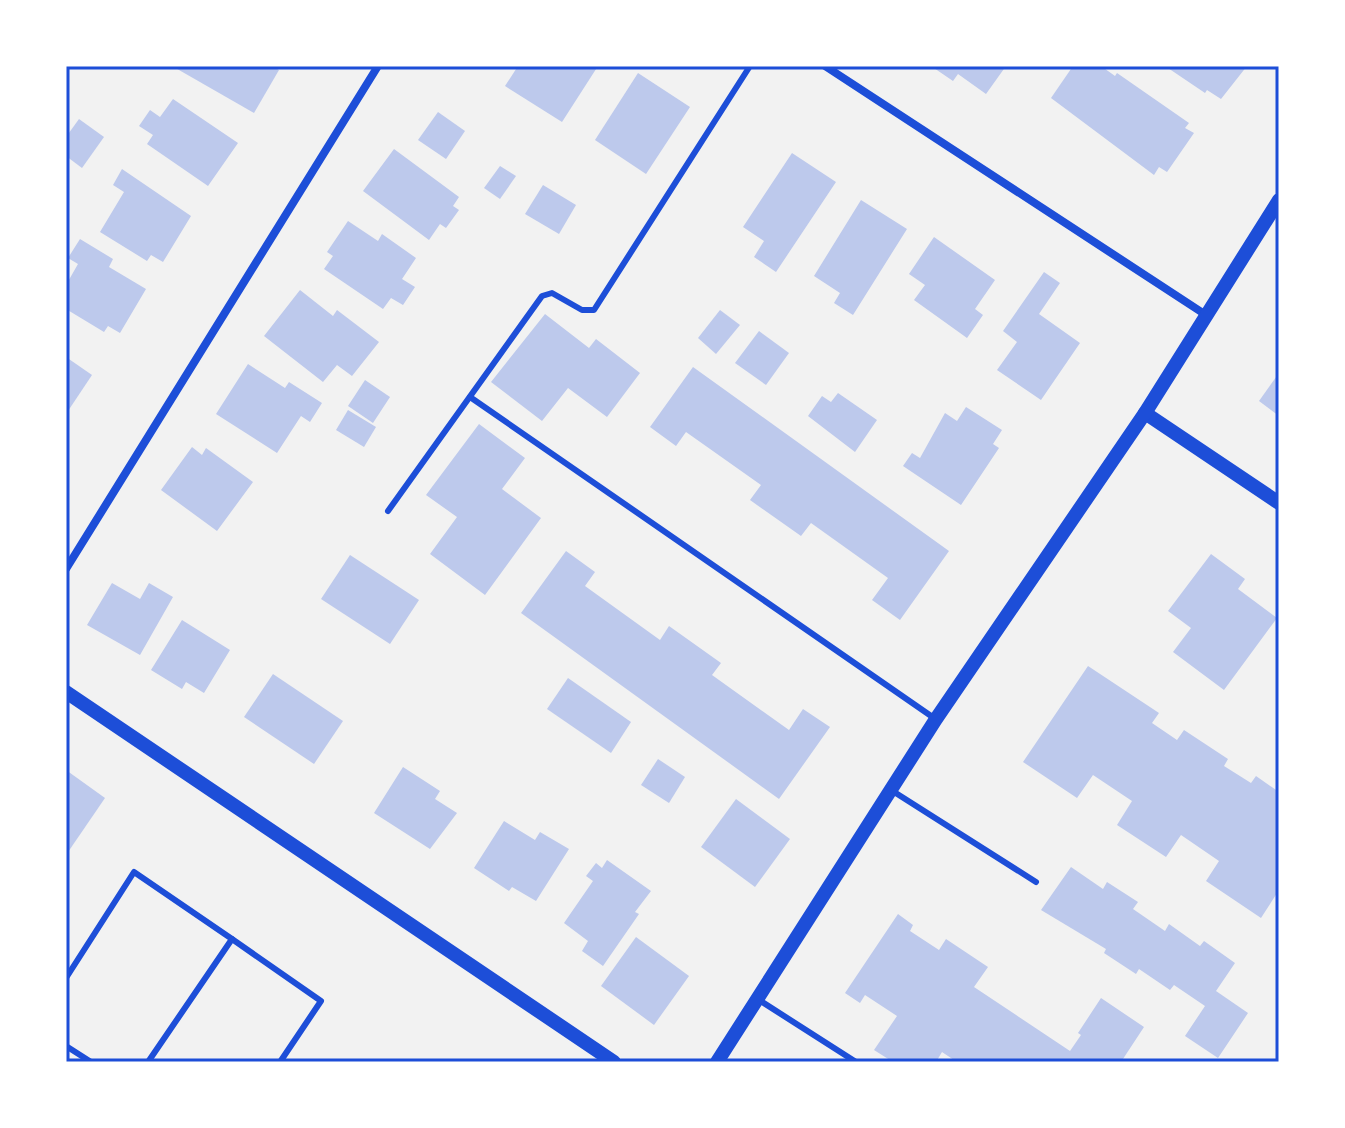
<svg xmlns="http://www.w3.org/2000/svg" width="1345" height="1128" viewBox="0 0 1345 1128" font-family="'Crimson Pro',serif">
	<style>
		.building { fill: #bdc9ec }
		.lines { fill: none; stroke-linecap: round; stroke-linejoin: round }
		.service { stroke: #1d4ed8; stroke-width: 6 }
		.minor { stroke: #1d4ed8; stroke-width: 8 }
		.tertiary { stroke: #1d4ed8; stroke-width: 14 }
		.neatline { fill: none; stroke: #1d4ed8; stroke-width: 3 }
	</style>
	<rect width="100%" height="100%" fill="#f2f2f2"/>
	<g class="building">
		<path d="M172,66H272L279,70L254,113Z"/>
		<path d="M518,66H598L562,122L505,86Z"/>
		<path d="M931,66H1006L986,94L958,74L953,81Z"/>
		<path d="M1073,66H1101L1115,76L1117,73L1189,123L1185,128L1194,133L1167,172L1159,167L1154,175L1051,98Z"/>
		<path d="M1165,66H1247L1221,99L1207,90L1205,93Z"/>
		<path d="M638,73L690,107L646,174L595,140Z"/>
		<path d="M173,99L238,143L208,186L147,144L153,135L139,126L150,110L160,117Z"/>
		<path d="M438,112L465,131L446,159L418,140Z"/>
		<path d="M79,119L104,137L82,168L66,156V137Z"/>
		<path d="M394,149L459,197L453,206L459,210L446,228L440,224L429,240L363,191Z"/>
		<path d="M792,153L836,182L776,272L754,257L764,241L743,227Z"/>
		<path d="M500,166L516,176L500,199L484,188Z"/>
		<path d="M122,169L191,216L163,262L151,255L147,261L100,232L124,192L113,185Z"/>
		<path d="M543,185L576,205L559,234L525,214Z"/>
		<path d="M861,200L907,229L853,315L834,303L840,293L814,276Z"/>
		<path d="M348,221L378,241L382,234L416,258L402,279L415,287L403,305L391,298L383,309L324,269L333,256L327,252Z"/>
		<path d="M934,237L995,280L975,309L983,315L967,338L914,300L925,285L909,274Z"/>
		<path d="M80,239L113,259L109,267L146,289L120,333L108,326L104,332L66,309V285L78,264L68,258Z"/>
		<path d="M1044,272L1060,283L1039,314L1080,343L1041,400L997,370L1017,342L1003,331Z"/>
		<path d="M300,290L333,316L337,310L379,342L352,376L337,365L323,382L264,336Z"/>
		<path d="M720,310L740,325L716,354L698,338Z"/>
		<path d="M545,314L589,348L596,339L640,373L607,417L568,388L542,421L491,382Z"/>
		<path d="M759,331L789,353L766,385L735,363Z"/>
		<path d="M66,357L92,375L66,414Z"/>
		<path d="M248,364L285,388L289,382L322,403L310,422L301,416L277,453L216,414Z"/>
		<path d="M693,367L949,551L900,620L872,600L888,578L811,523L801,536L750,500L761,485L686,432L676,446L650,427Z"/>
		<path d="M1279,373V416L1259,401Z"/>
		<path d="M365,380L390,397L373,423L348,406Z"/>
		<path d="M838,393L877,420L855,452L808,416L822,396L831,402Z"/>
		<path d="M966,407L1002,430L993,444L999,448L961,505L903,466L912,453L920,458L945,413L957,421Z"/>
		<path d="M348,410L376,427L364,447L336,430Z"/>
		<path d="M479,424L525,458L502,489L541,518L485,595L430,554L457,517L426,495Z"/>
		<path d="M192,447L202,455L206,448L253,482L217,531L161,490Z"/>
		<path d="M566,551L595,572L585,586L660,640L669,626L721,663L712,675L789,730L803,709L830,727L779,799L521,613Z"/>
		<path d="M1211,554L1245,579L1238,589L1277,618L1224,690L1173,652L1191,628L1168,611Z"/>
		<path d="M350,555L419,600L390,644L321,599Z"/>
		<path d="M112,583L140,599L149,583L173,597L140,655L87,625Z"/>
		<path d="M182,620L230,650L204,693L186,682L182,689L151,670Z"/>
		<path d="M1088,666L1159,713L1152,723L1177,740L1184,730L1228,759L1224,766L1251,783L1256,776L1279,792V890L1261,918L1206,881L1219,861L1181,835L1166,857L1117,825L1132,801L1093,775L1077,798L1023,762Z"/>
		<path d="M273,674L343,721L314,764L244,717Z"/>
		<path d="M568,678L631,722L611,753L547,709Z"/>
		<path d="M658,759L685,777L669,803L641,785Z"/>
		<path d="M403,767L440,791L435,799L457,813L430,849L374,813Z"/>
		<path d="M66,770L105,798L66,855Z"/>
		<path d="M736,799L790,839L755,887L701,847Z"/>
		<path d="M504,821L535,840L540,832L569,849L536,901L512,887L509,891L474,868Z"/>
		<path d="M607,860L651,891L635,912L639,914L603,966L582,951L588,941L564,923L593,881L586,876L596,863L602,868Z"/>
		<path d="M1071,867L1103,889L1107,882L1138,902L1133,909L1165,931L1169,924L1200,946L1204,941L1235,963L1216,991L1248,1013L1218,1058L1185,1036L1205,1006L1174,985L1170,990L1139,969L1136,974L1104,953L1106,949L1041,910Z"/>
		<path d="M898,914L913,925L910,931L939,950L946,939L988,967L974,987L1070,1051L1081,1035L1078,1033L1101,998L1144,1027L1121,1062H957L942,1052L936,1062H893L874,1050L897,1016L865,995L860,1003L845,993Z"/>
		<path d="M636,937L689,976L654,1025L601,986Z"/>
	</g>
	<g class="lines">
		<g class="service">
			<path d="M470,397L934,718"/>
			<path d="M388,511L542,296L552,293L582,310H594L750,66"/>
			<path d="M891,790L1036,882"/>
			<path d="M232,939L321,1001L280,1062"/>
			<path d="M66,978L134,872L232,939L148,1062"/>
			<path d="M759,1000L856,1062"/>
			<path d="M66,1046L91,1062"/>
		</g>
		<g class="minor">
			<path d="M825,66L1206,315"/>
			<path d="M66,569L378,66"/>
		</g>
		<g class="tertiary">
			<path d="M1145,413L1279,503"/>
			<path d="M66,692L614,1062"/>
			<path d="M717,1062L936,719L1145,413L1279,200"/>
		</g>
	</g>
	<rect width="1345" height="1128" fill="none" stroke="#ffffff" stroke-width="136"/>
	<rect x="68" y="68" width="1209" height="992" class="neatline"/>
</svg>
